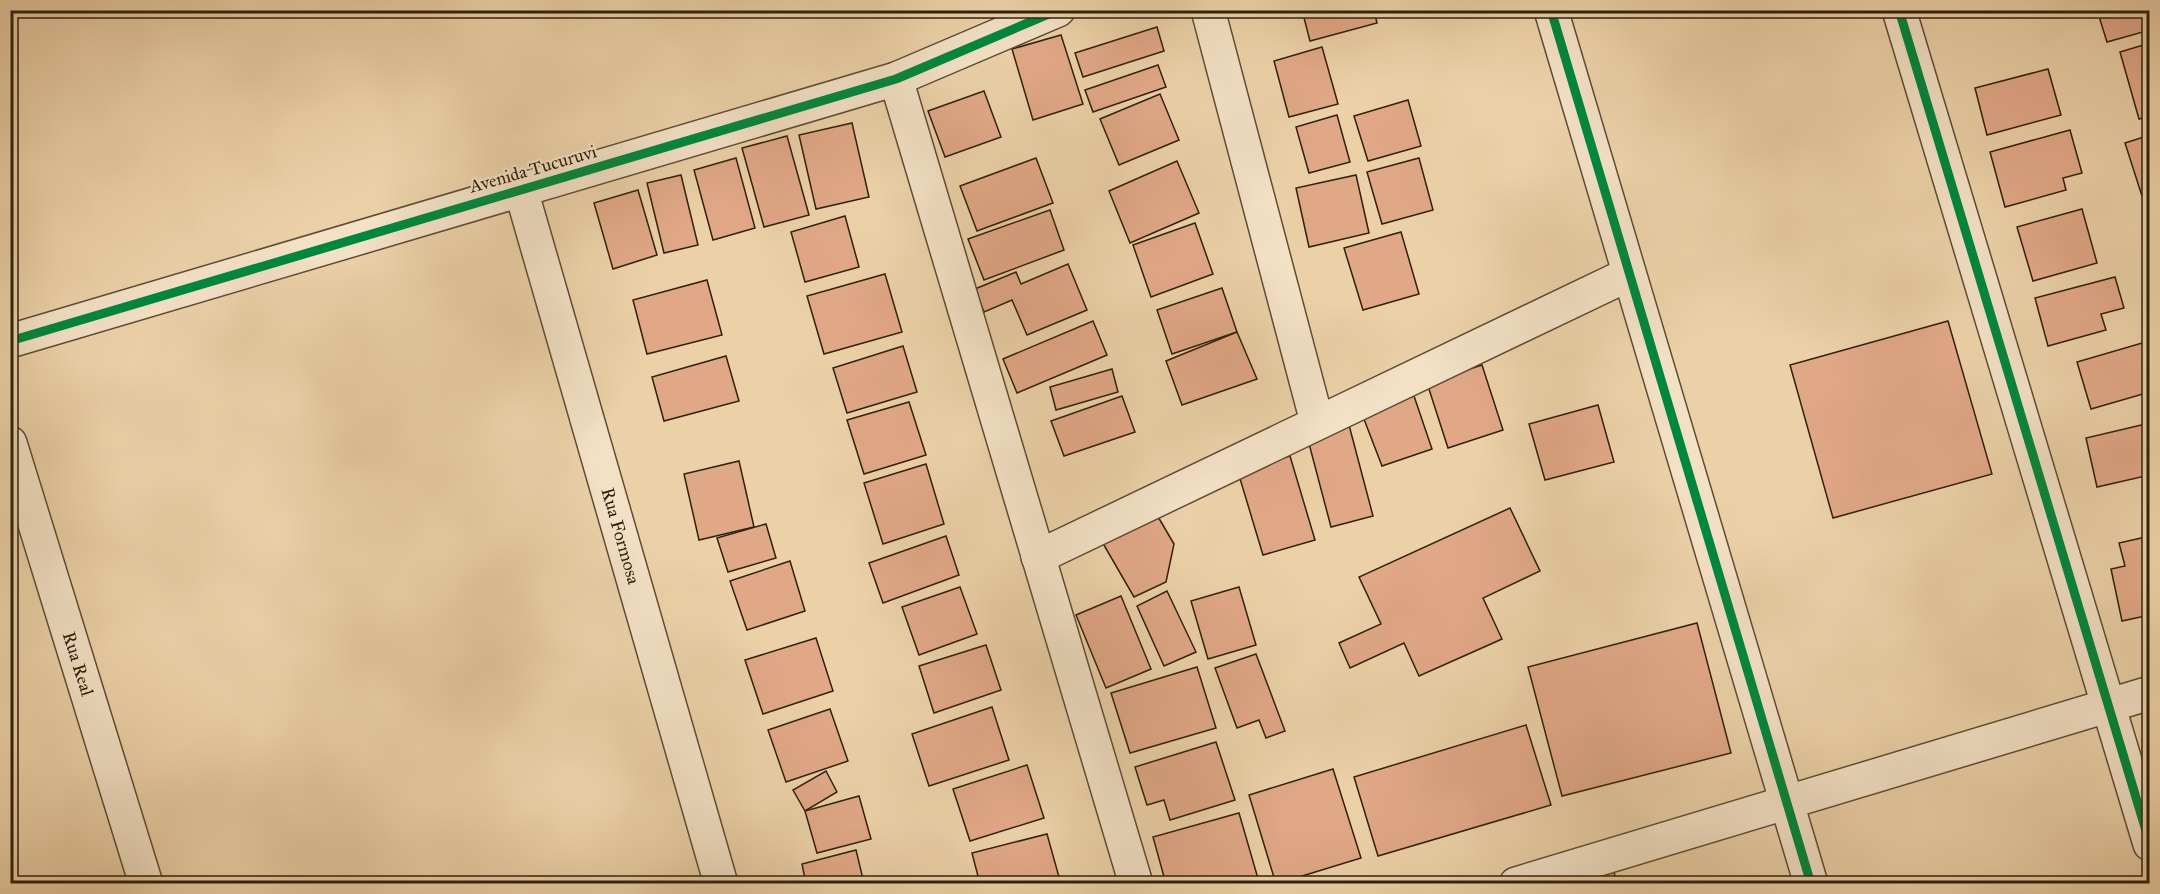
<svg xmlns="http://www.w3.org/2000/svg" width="2160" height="894" viewBox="0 0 2160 894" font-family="'IM FELL Great Primer',serif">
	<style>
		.building { fill: #e1a887; stroke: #30200e; stroke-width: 1.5 }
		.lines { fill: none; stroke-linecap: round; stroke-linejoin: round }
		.minor-casing { stroke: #5f4c34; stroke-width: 36 }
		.minor { stroke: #f3e1c6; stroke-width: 33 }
		.cycleway-casing { stroke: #f3e1c6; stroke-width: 13 }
		.cycleway { stroke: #00873e; stroke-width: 9 }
		.labels { text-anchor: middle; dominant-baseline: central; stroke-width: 4.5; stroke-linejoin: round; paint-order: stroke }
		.street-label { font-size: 18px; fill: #30200e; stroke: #f3e1c6 }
	</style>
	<rect width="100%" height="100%" fill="#ecd1a8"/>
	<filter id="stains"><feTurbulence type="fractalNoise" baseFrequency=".00333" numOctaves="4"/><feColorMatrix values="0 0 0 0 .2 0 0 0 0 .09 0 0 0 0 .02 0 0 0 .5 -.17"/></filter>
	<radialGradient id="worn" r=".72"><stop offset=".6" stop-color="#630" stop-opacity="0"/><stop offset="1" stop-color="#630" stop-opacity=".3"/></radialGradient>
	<g class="building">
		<path d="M1302,10H1374L1377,23L1310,41Z"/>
		<path d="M2097,10H2150V30L2107,42Z"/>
		<path d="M1157,27L1164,51L1083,77L1075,53Z"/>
		<path d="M1061,35L1083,104L1033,120L1012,49Z"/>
		<path d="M2150,43V116L2139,119L2120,52Z"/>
		<path d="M1322,47L1338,104L1289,117L1274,61Z"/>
		<path d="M1158,65L1166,87L1093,112L1085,90Z"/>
		<path d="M2048,69L2061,115L1987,135L1975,88Z"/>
		<path d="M984,91L1001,137L945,157L928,111Z"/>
		<path d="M1160,94L1179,140L1119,165L1100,119Z"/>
		<path d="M1408,100L1421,146L1368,161L1354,116Z"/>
		<path d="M1337,115L1350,162L1309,173L1296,127Z"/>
		<path d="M852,123L869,197L816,209L799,135Z"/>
		<path d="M2070,130L2082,173L2063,178L2066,190L2005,207L1990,152Z"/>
		<path d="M2150,135V193L2142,196L2125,143Z"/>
		<path d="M787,136L809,215L764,227L742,148Z"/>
		<path d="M736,158L755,228L713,240L694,170Z"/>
		<path d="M1036,158L1053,203L977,231L960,186Z"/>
		<path d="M1419,158L1433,210L1382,224L1367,172Z"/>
		<path d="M1177,161L1199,213L1130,243L1109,191Z"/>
		<path d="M681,175L698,245L664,253L647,183Z"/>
		<path d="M1356,175L1369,233L1309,247L1296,188Z"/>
		<path d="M638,190L657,255L613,269L594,203Z"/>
		<path d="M2082,209L2097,263L2033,281L2017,227Z"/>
		<path d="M1050,210L1064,250L984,280L968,239Z"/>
		<path d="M845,216L859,267L805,282L791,232Z"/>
		<path d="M1195,223L1213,274L1151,297L1133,245Z"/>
		<path d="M1401,232L1419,294L1363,310L1344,248Z"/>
		<path d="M1068,264L1087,310L1027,335L1012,300L984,312L975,289L1016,272L1021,284Z"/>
		<path d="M885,274L902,332L824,354L807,296Z"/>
		<path d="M2115,277L2124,308L2101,314L2106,330L2048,346L2035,298Z"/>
		<path d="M707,280L722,335L647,354L633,300Z"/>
		<path d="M1222,288L1237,332L1172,354L1157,310Z"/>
		<path d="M1093,321L1107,355L1017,393L1003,359Z"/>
		<path d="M1948,321L1992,474L1833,518L1790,365Z"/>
		<path d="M1237,332L1257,379L1182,405L1166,361Z"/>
		<path d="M2149,341L2150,392L2091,409L2077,362Z"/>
		<path d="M903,346L917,392L847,413L833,368Z"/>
		<path d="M726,356L739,401L664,421L652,377Z"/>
		<path d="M1482,365L1503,430L1448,448L1427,383Z"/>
		<path d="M1112,369L1118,392L1056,410L1050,387Z"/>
		<path d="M1122,396L1135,432L1064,456L1051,421Z"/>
		<path d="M1414,396L1432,449L1382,466L1362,414Z"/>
		<path d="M909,402L926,455L864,474L847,420Z"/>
		<path d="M1598,405L1614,462L1545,480L1529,424Z"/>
		<path d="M2150,423V475L2097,487L2086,438Z"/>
		<path d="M1349,425L1373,516L1331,527L1307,436Z"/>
		<path d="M1290,456L1315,540L1263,555L1238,472Z"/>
		<path d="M739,461L754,527L699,540L684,474Z"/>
		<path d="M926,464L944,524L883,544L864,483Z"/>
		<path d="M1510,508L1540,571L1483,598L1502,639L1419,676L1404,643L1350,668L1339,643L1381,624L1359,577Z"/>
		<path d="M1157,515L1174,544L1166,582L1134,597L1101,540Z"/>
		<path d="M766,524L776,558L728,572L717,538Z"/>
		<path d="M946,536L959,575L883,603L869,563Z"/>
		<path d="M2150,536V615L2122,621L2111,569L2125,566L2119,543Z"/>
		<path d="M790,561L805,611L747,630L730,581Z"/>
		<path d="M960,587L977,634L919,655L902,607Z"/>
		<path d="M1239,587L1256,645L1208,659L1191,601Z"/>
		<path d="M1167,591L1196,652L1164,666L1137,606Z"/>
		<path d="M1121,596L1151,669L1106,688L1076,615Z"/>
		<path d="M1697,623L1731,753L1562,796L1528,667Z"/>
		<path d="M816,638L833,691L763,714L745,660Z"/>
		<path d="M986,645L1001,690L934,713L919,666Z"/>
		<path d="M1256,654L1285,731L1266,738L1259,720L1237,728L1215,668Z"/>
		<path d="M1197,667L1216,728L1130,753L1111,693Z"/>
		<path d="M992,707L1009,760L929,786L912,734Z"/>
		<path d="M830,709L848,761L786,782L768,730Z"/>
		<path d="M1526,725L1551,805L1378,856L1354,777Z"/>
		<path d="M1216,742L1235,800L1170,820L1164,800L1147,805L1135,767Z"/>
		<path d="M1027,765L1044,818L970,841L953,789Z"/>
		<path d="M1333,769L1361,858L1276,884L1249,795Z"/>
		<path d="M826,771L837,792L805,811L793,790Z"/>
		<path d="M859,796L871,839L817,853L805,811Z"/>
		<path d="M1239,813L1259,882L1166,884L1153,837Z"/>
		<path d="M1047,834L1059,877L1035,884H980L972,853Z"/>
		<path d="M856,850L863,879L845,884H806L802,864Z"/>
		<path d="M1613,868L1617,884H1553Z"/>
	</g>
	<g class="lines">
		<g class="minor-casing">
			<g id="minor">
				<path d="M1208,10L1317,422"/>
				<path d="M1551,10L1811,884"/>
				<path d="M1899,10L2150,844"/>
				<path d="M896,79L1136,884"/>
				<path id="s1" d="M521,190L721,884"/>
				<path d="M10,341L896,79L1058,10"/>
				<path id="s2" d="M10,443L146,884"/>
				<path d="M1038,557L1629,274"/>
				<path d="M1516,884L2150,693"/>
			</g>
		</g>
		<use href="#minor" class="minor"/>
		<g class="cycleway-casing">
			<g id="cycleway">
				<path d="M1551,10L1811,884"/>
				<path d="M1899,10L2150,844"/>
				<path d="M10,341L896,79L1058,10"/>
			</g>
		</g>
		<use href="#cycleway" class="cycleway"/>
	</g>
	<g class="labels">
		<g class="street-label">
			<text transform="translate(533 169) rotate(-16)">Avenida Tucuruvi</text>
			<text stroke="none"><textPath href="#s1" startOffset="360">Rua Formosa</textPath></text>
			<text stroke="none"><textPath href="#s2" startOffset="231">Rua Real</textPath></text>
		</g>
	</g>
	<rect width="2160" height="894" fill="none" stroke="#ecd1a8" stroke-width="36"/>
	<rect x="12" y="12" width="2136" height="870" fill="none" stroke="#30200e" stroke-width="3"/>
	<rect x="18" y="18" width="2124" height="858" fill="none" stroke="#30200e" stroke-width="1.5"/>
	<rect width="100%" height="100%" filter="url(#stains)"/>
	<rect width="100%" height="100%" fill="url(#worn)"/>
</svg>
